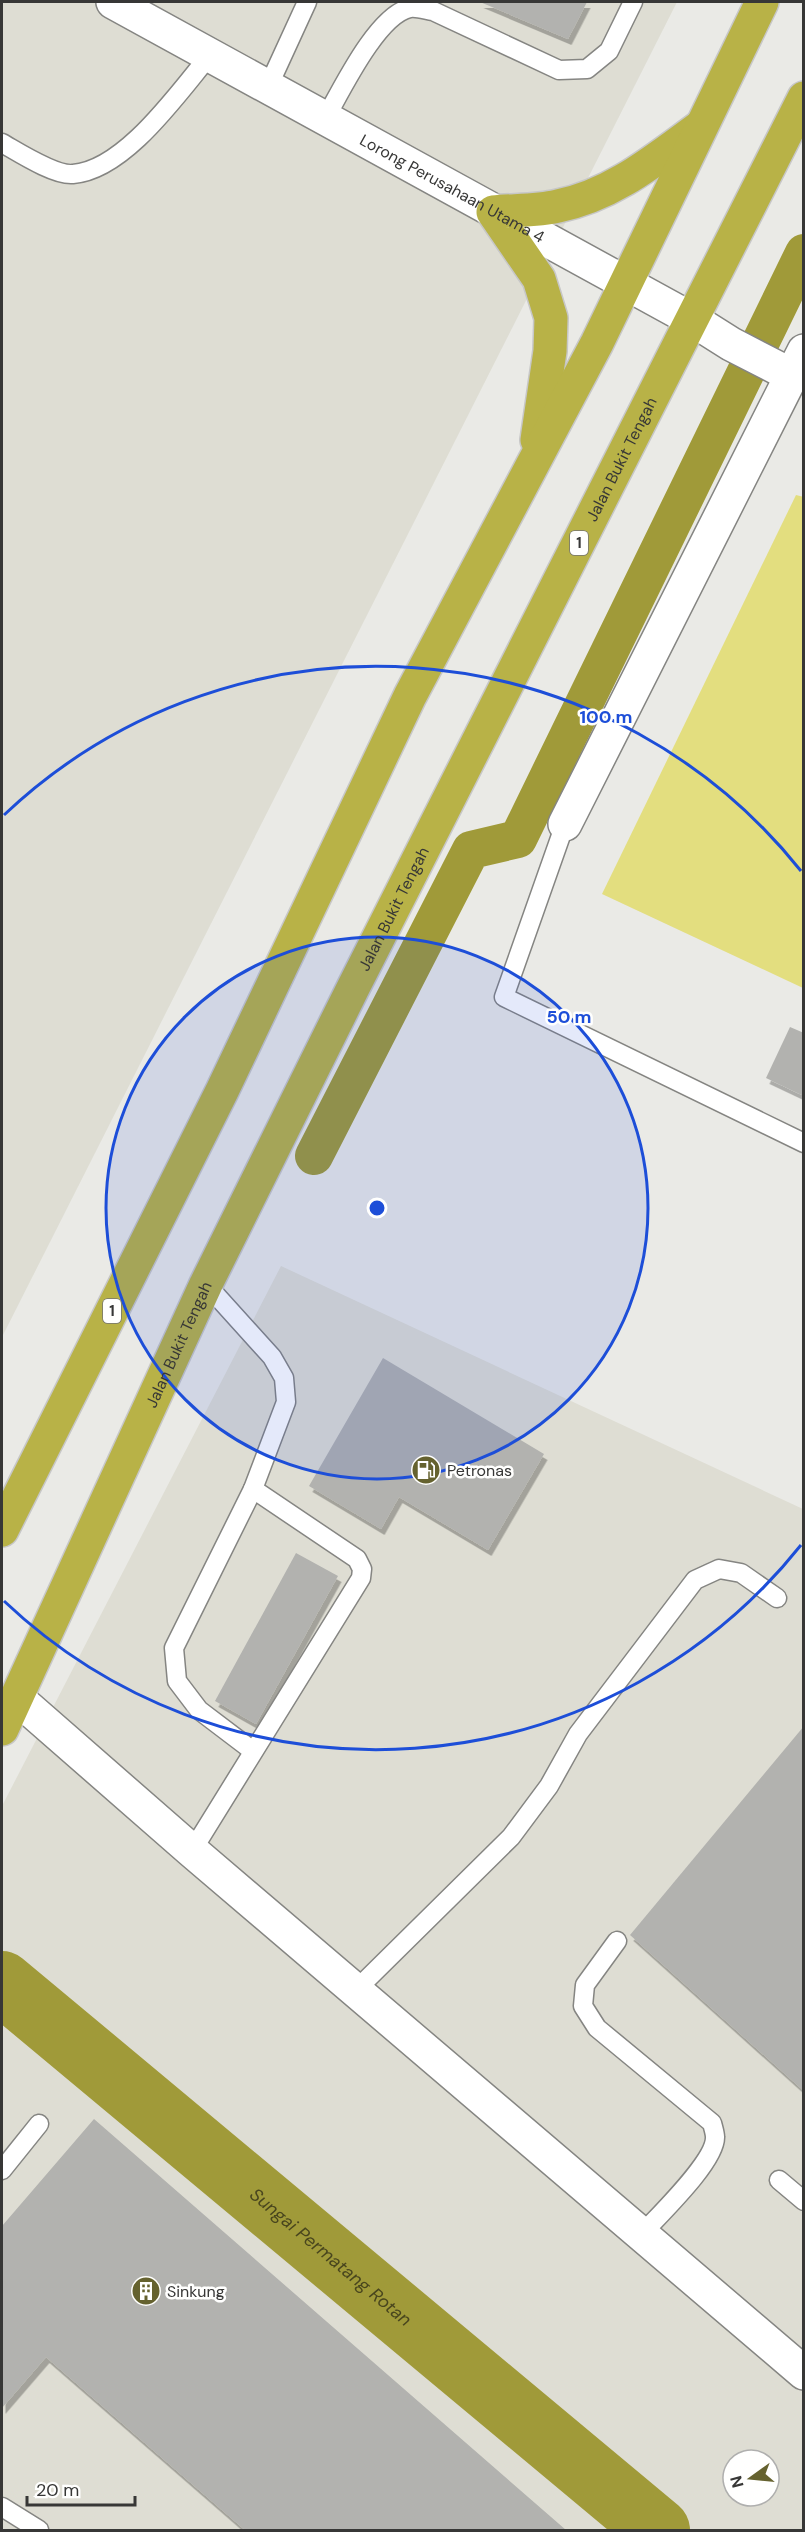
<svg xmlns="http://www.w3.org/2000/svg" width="805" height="2532" viewBox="0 0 805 2532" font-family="'DM Sans',sans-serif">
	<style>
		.built { fill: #deddd3; fill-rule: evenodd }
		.green { fill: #e3de7f }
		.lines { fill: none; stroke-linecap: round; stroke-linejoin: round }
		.canal { stroke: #a09a39; stroke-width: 38 }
		.river { stroke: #a09a39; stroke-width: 64 }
		.building { fill: #b2b2af; filter: url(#shadow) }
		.service-casing { stroke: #858582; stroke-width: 21 }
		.minor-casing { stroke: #858582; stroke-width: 36 }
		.trunk-casing { stroke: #c7c7c7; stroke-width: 36 }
		.service { stroke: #fff; stroke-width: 18 }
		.minor { stroke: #fff; stroke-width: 33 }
		.trunk { stroke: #b8b247; stroke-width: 33 }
		.ring { fill: none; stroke: #1d4ed8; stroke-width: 3 }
		.labels { text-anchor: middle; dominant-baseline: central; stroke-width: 5; stroke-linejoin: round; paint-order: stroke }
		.shield { fill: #fffffe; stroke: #737372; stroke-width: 1.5 }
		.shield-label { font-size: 15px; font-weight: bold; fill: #373736 }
		.street-label { font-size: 16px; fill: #373736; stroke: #fffffe }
		.poi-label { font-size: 16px; fill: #373736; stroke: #fffffe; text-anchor: start }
		.water-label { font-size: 18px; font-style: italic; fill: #49461e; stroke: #fffffe }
		.centre { fill: #1d4ed8; stroke: #fffffe; stroke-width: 3 }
		.ring-label { font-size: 18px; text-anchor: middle; font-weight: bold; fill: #1d4ed8; stroke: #fffffe; stroke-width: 5; stroke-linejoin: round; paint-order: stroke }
	</style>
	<defs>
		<filter id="shadow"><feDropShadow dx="3.5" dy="6" stdDeviation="0" flood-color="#0004"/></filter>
	</defs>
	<rect width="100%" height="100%" fill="#eaeae6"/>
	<g class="built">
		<path d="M2,2H677L2,1337Z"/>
		<path d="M281,1266L803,1509V2530H2V1806ZM733,2460H769V2496H733Z"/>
	</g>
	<path class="green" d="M796,495L804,497L803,988L602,894Z"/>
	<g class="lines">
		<path class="canal" d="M314,1156L471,850L518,839L804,253"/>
		<path class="river" id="s1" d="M2,1983L658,2530"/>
	</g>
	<g class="building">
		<path d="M480,2H587L568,39Z"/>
		<path d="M790,1027L804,1033V1096L766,1078Z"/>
		<path d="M383,1358L544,1454L488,1550L399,1497L381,1529L309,1486Z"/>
		<path d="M296,1553L338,1576L256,1724L215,1701Z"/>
		<path d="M804,1726V2091L630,1935Z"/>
		<path d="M94,2119L566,2530H245L46,2357L2,2408V2226Z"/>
	</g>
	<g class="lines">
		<g class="service-casing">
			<g id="service">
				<path d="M268,87L307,2"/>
				<path d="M325,119C341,91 377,15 410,8C417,7 426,10 433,11L559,70L587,69L609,51L633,2"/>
				<path d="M2,143C18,152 55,176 73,174C125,170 178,93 210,55"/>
				<path d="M565,824L504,997L804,1143"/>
				<path d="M253,1489L174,1648L177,1681L199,1710L253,1751"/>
				<path d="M192,1851L361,1578L362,1569L357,1559L253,1489L286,1402L284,1378L272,1357L206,1284"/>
				<path d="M617,1941L585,1985L583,2006L597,2028L712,2123C713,2127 715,2133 715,2137C716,2161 659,2215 642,2234"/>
				<path d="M356,1990L511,1837L549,1786L578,1734L695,1580L719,1569L741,1573L777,1598"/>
				<path d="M2,2170L39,2124"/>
				<path d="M779,2180L804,2201"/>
				<path d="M2,2507L39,2530"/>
			</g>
		</g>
		<g class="minor-casing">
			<g id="minor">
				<path id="s2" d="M113,2L693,320L731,344L791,375"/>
				<path d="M565,824L804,351"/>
				<path d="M17,1698L192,1851L804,2373"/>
			</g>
		</g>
		<g class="trunk-casing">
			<g id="trunk">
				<path d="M537,440L550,351L551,318L539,279L493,212C514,210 538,211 558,206C613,195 656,159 700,127"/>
				<path d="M2,1530L222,1091L410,696L597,343L762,2"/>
				<path id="s3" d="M2,1729L206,1284L353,988L804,98"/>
			</g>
		</g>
		<use href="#service" class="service"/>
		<use href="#minor" class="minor"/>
		<use href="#trunk" class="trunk"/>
	</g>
	<circle cx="377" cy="1208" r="271" fill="#1d4ed8" fill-opacity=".12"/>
	<g class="ring">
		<circle cx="377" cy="1208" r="271"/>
		<path d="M801 1545A542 542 0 0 1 4 1601M4 815A542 542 0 0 1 801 871"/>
	</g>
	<defs>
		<g id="fuel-disc" transform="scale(1.5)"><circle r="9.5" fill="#65622f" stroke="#fffffe"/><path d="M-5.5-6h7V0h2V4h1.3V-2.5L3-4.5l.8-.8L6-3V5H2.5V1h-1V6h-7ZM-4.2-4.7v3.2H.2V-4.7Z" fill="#fff"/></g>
		<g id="building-disc" transform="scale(1.5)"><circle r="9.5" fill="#65622f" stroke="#fffffe"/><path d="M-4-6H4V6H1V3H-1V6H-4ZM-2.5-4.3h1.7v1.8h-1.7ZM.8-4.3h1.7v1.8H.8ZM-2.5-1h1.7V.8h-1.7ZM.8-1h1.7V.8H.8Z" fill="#fff"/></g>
	</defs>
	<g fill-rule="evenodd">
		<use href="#fuel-disc" x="426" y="1470"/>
		<use href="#building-disc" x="146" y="2291"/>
	</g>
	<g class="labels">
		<g class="shield">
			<rect x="570" y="531" width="18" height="24" rx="4.5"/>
			<rect x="103" y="1299" width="18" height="24" rx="4.5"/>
		</g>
		<g class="shield-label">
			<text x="579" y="543">1</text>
			<text x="112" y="1311">1</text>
		</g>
		<g class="street-label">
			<text stroke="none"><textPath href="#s2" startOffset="387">Lorong Perusahaan Utama 4</textPath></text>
			<text stroke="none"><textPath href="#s3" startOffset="1413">Jalan Bukit Tengah</textPath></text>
			<text stroke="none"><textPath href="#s3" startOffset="909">Jalan Bukit Tengah</textPath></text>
			<text stroke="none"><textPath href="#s3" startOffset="423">Jalan Bukit Tengah</textPath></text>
		</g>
		<g class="poi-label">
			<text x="447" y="1470">Petronas</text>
			<text x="167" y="2291">Sinkung</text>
		</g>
		<g class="water-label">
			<text stroke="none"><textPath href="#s1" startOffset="428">Sungai Permatang Rotan</textPath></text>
		</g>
	</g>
	<circle cx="377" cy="1208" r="9" class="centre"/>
	<g class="ring-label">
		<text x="606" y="723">100 m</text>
		<text x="569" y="1023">50 m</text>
	</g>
	<rect width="805" height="2532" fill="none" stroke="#373736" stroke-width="6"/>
	<g transform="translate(751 2478) rotate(255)"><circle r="28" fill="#fffffe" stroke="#afafae" stroke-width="1.5"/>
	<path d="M0-4.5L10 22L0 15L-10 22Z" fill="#65622f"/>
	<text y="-9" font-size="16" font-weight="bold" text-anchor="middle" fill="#373736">N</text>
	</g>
	<path d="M27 2496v9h108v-9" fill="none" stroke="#373736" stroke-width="3"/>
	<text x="36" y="2496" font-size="18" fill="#373736" stroke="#fffffe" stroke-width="4.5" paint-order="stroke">20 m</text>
</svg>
